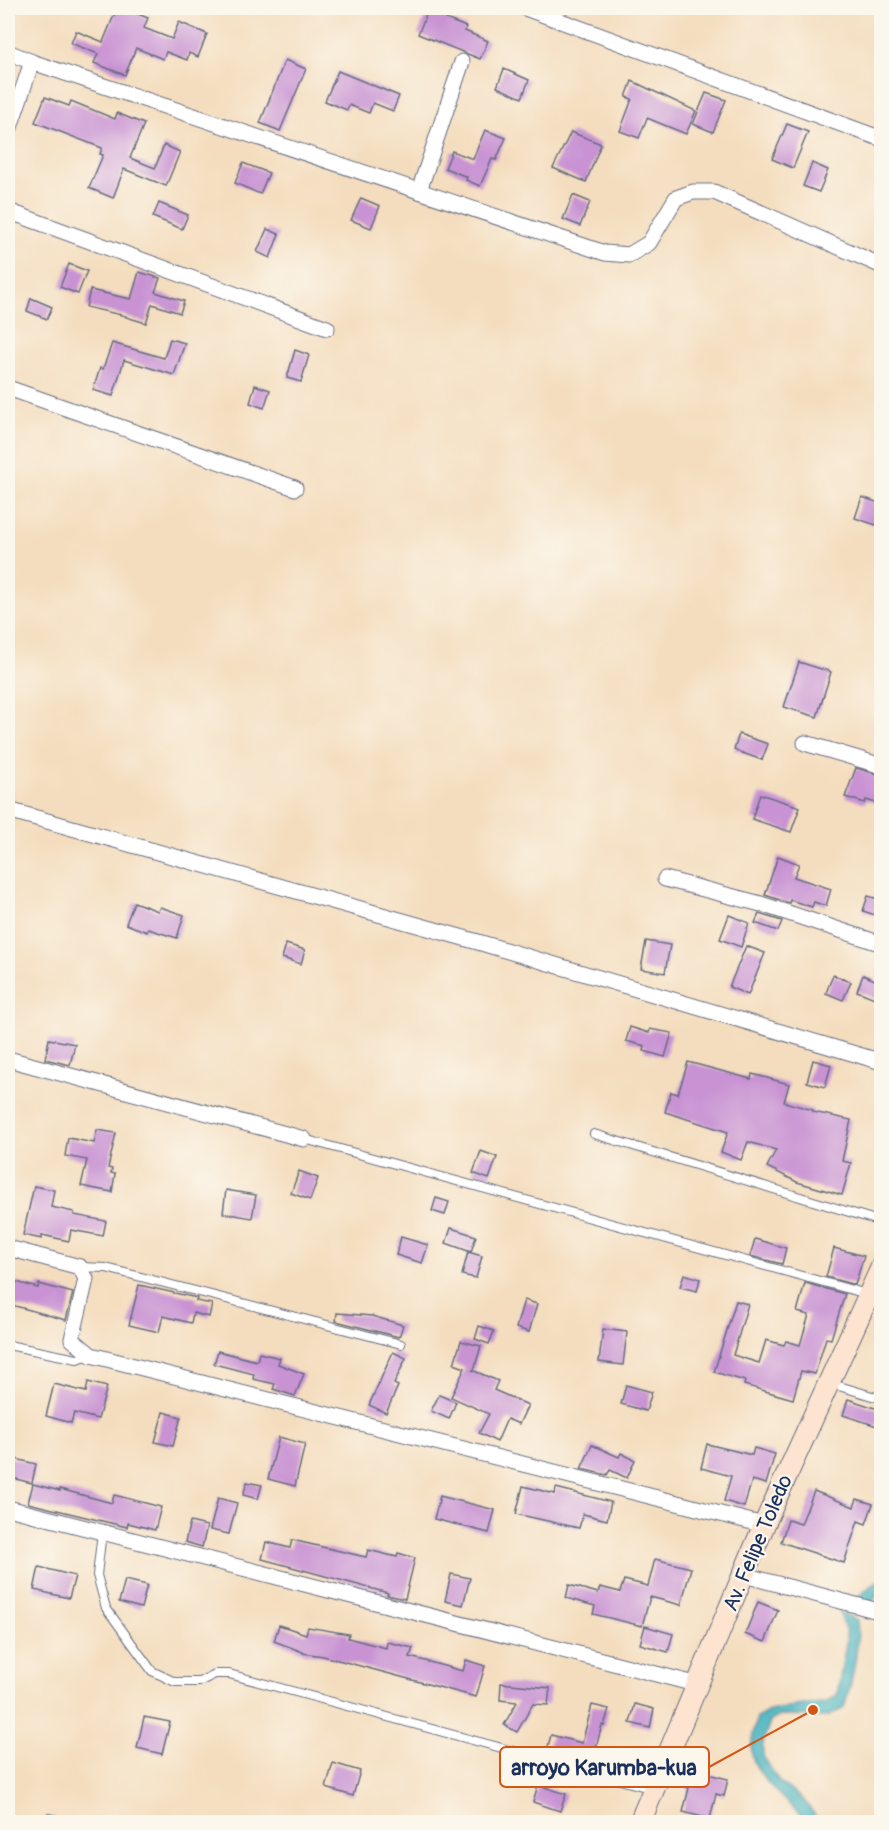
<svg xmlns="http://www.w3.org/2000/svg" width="889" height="1830" viewBox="0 0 889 1830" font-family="Pangolin,sans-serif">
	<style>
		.water { fill: #42b1bd; stroke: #2e708e; stroke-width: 1.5 }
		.building { fill: #c892d3 }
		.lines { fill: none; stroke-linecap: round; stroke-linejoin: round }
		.lane-casing { stroke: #676c80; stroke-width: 10 }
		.street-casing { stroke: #676c80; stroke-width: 17 }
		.secondary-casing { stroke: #676c80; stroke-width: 23 }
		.lane { stroke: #fff; stroke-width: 8 }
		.street { stroke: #fff; stroke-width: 15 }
		.secondary { stroke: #fde4d0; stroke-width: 21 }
		.labels { text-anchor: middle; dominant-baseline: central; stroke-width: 4.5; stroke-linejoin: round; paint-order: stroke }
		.street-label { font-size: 21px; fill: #1b2f5e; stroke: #fbf7ec }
		.leader { fill: none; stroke: #d45514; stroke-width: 2 }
		.callout-dot { fill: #d45514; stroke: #fbf7ec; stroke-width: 2 }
		.callout { fill: #fbf7ec; stroke: #d45514; stroke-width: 2 }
		.callout-label { font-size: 22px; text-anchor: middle; font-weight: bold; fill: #1b2f5e }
	</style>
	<rect width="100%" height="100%" fill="#fbf7ec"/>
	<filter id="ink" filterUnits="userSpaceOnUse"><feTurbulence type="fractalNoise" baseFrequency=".0167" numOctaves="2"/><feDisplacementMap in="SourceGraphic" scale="12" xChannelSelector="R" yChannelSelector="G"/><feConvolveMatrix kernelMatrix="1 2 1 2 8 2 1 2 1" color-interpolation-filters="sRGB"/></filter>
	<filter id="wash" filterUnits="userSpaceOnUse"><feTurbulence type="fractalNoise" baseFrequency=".008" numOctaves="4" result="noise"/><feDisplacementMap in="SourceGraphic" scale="24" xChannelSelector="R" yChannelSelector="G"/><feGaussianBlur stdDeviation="1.35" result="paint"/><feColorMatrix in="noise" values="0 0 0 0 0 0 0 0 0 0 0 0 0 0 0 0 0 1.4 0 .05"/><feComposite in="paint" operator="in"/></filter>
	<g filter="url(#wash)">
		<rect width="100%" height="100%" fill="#f4ddbe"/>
		<g class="water">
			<path d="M881,1579V1593L869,1604L854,1599Z"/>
			<path d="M839,1611L857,1620C860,1646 852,1683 844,1708L827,1717L780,1716L770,1721L763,1743V1756L779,1782L803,1799L820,1822H808C791,1805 757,1779 752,1755C750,1743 754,1730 757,1718L769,1711L807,1704L825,1703L837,1695L846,1643V1632Z"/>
		</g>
		<g id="blocks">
			<g class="building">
				<path d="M117,8H123L148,18L144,28L172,39L179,22L207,34L198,57L189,53L187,60L166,52L163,59L136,48L125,75L94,63L98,54L71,43L76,31L103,42Z"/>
				<path d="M429,8H450L446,19L466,27L465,31L488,41L480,59L418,34Z"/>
				<path d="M285,60L306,69L280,131L260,123Z"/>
				<path d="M504,69L529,80L522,98L497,87Z"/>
				<path d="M338,71L399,96L393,111L373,103L369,113L349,105L347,110L325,101Z"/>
				<path d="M632,81L696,111L686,134L647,118L639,138L620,131L632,99L626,97Z"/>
				<path d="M706,93L726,100L713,132L693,124Z"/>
				<path d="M45,97L69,106L71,101L115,119L117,113L144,124L130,158L155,168L164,145L180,152L166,186L124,169L113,198L89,188L103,155L100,154L102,148L35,122Z"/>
				<path d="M787,124L808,132L793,168L772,159Z"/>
				<path d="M485,130L506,138L496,160L492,159L480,186L466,180L467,177L445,168L452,151L473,159Z"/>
				<path d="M571,132L601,144L586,182L553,168Z"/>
				<path d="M243,163L269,173L260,194L235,183Z"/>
				<path d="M812,163L828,170L819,192L803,186Z"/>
				<path d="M573,195L590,202L580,226L563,219Z"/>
				<path d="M361,198L380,206L371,228L351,220Z"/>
				<path d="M159,203L188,215L182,229L153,217Z"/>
				<path d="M267,229L279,234L270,258L257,252Z"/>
				<path d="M69,264L87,271L78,294L60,287Z"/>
				<path d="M139,272L160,278L155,292L184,301L180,313L152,304L146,323L126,317V316L86,307L90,290L131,299Z"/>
				<path d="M31,298L52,307L47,319L27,311Z"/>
				<path d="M170,339L185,343L174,375L124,360L113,396L93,390L100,368L103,369L112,343L164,358Z"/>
				<path d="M295,350L309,355L301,382L287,378Z"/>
				<path d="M255,385L270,390L264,408L250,403Z"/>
				<path d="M862,497L882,504V527L855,518Z"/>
				<path d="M799,662L831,672L817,717L784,707Z"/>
				<path d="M739,734L768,744L762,760L734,750Z"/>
				<path d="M856,768L882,775V805L866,800L865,803L845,797Z"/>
				<path d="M760,794L800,807L791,832L752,819Z"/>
				<path d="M778,856L799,864L794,877L831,889L826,906L814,902L812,907L790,900L789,903L765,895Z"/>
				<path d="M868,896L882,900L878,916L863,911Z"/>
				<path d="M134,902L158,911L160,907L184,915L177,938L148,929L147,932L126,924Z"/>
				<path d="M759,914L782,921L778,931L755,923Z"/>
				<path d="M729,915L749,923L741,947L720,939Z"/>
				<path d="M646,941L670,945L665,973L641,969Z"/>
				<path d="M286,944L305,950L301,964L282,958Z"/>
				<path d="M746,946L765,953L748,995L729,987Z"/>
				<path d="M833,975L851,982L843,1000L826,993Z"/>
				<path d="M863,975L882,983V1001L857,991Z"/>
				<path d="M630,1027L649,1033L650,1029L672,1033L665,1057L644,1051L645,1046L626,1041Z"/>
				<path d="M49,1039L75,1044L70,1065L45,1059Z"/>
				<path d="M813,1060L831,1065L825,1087L807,1082Z"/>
				<path d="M688,1062L751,1079L752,1074L789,1084L784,1102L813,1110V1112L851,1120L842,1161L851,1163L842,1195L797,1182L767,1167L776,1150L748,1142L741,1160L721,1152L728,1132L665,1112L671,1092L678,1094Z"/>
				<path d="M97,1130L116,1133L108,1168L112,1169L111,1173L115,1174L112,1192L81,1186L87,1160L65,1156L68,1138L94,1143Z"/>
				<path d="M481,1151L497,1157L489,1179L473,1173Z"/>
				<path d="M299,1171L318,1178L310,1200L291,1193Z"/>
				<path d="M34,1186L54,1190L51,1207L74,1212V1215L106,1221L103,1236L71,1230L69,1241L42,1235V1239L23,1235Z"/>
				<path d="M226,1190L256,1195L252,1218L223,1213Z"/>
				<path d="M436,1198L449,1202L445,1215L432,1211Z"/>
				<path d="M451,1228L476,1236L471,1252L446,1243Z"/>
				<path d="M401,1237L428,1245L422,1263L396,1255Z"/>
				<path d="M755,1239L786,1248L782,1264L750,1256Z"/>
				<path d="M834,1248L864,1256L855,1285L826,1277Z"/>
				<path d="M468,1252L482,1256L476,1278L462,1275Z"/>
				<path d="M684,1274L700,1279L697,1291L680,1287Z"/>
				<path d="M13,1281L38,1288L39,1284L73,1293L66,1320L8,1304Z"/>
				<path d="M805,1283L845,1294L831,1339L826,1338L815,1374L801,1371L793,1399L744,1385L745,1381L714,1372L736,1301L748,1304L733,1355L759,1363L766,1340L784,1345L786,1341L800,1345L809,1315L797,1312Z"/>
				<path d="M139,1285L197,1298L196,1301L212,1304L209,1317L193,1313L191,1323L163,1316L159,1332L129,1325Z"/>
				<path d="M524,1300L537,1304L529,1332L516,1328Z"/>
				<path d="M337,1313L372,1316L403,1325L399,1337L336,1321Z"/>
				<path d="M479,1326L494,1331L489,1344L475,1339Z"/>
				<path d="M603,1329L627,1332L623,1365L599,1362Z"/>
				<path d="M461,1341L481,1346L474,1370H472L498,1381L494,1390L528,1405L519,1424L507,1419L497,1442L479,1433L489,1414L451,1397L465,1368L454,1364Z"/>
				<path d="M218,1351L257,1361L259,1353L280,1358L278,1364L304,1374L295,1396L273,1389L275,1384L253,1379L254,1374L214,1364Z"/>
				<path d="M393,1352L406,1358L394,1384L398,1386L386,1413L369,1405Z"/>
				<path d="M88,1382L107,1387L98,1419L74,1413L71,1423L46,1416L54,1384L86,1392Z"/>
				<path d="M626,1385L652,1392L646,1411L621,1404Z"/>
				<path d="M439,1395L456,1402L449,1419L431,1411Z"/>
				<path d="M848,1399L881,1410L877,1426L843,1415Z"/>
				<path d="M163,1412L181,1417L173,1446L155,1442Z"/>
				<path d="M279,1437L305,1444L295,1486L268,1479Z"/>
				<path d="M707,1444L752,1455L754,1448L775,1454L766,1484L752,1480L744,1507L724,1501L731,1476L701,1468Z"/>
				<path d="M592,1445L619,1457L621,1453L635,1460L627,1478L610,1470L607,1475L581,1469Z"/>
				<path d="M8,1457L36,1464L32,1483L8,1477Z"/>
				<path d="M247,1482L262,1485L258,1499L243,1495Z"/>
				<path d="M33,1484L60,1491V1489L112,1503L114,1495L161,1507L155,1530L128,1523L127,1527L28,1503Z"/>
				<path d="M523,1486L555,1494L556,1488L611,1502L607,1520L583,1514L579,1528L516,1514Z"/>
				<path d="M814,1491L854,1507L857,1499L873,1504L866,1524L858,1521L844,1563L781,1542L788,1520L801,1524Z"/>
				<path d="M440,1496L495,1510L489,1533L434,1519Z"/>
				<path d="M218,1498L237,1503L229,1534L210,1530Z"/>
				<path d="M190,1522L207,1526L202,1547L185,1542Z"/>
				<path d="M292,1540L366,1557L368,1550L397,1557L398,1553L415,1558L405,1599L387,1595L388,1593L262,1559L266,1542L290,1548Z"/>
				<path d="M655,1559L691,1568L681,1605L650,1597L642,1626L593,1614L595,1606L566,1598L569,1585L598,1593L600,1587L620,1592L624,1580L648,1586Z"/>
				<path d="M39,1567L75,1576L69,1598L34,1590Z"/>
				<path d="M451,1574L470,1578L463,1605L445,1601Z"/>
				<path d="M125,1580L147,1585L141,1608L119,1602Z"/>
				<path d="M758,1602L778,1610L765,1642L745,1634Z"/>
				<path d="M279,1625L306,1634L308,1627L349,1634L348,1638L386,1648L387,1642L413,1648L410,1657L463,1671L466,1660L485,1666L476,1697L323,1656L303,1653V1652L274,1641Z"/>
				<path d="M645,1626L673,1634L668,1652L640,1644Z"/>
				<path d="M501,1683L550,1688L548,1705L533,1704L517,1732L504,1725L517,1702L500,1700Z"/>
				<path d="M635,1704L654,1709L650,1728L630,1723Z"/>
				<path d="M592,1705L609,1709L604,1726L602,1725L591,1766L546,1754L551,1735L582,1743Z"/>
				<path d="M144,1717L170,1722L162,1754L137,1748Z"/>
				<path d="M333,1763L360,1771L353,1796L326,1788Z"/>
				<path d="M684,1768L728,1779L724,1796L716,1794L710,1819L683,1812L689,1788L680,1785Z"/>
				<path d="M538,1785L566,1794L560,1811L533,1802Z"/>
			</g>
		</g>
	</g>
	<g filter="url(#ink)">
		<use href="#blocks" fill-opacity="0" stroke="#676c80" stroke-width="1.5"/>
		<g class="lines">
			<g class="lane-casing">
				<g id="lane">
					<path d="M594,1134L882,1222"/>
					<path d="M304,1139L867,1294"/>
					<path d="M80,1267L106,1268L401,1344"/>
					<path d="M8,1345L77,1359L91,1355"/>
					<path d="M829,1383L882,1399"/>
					<path d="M102,1532L97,1575L106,1608L152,1671L175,1682H199L215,1674H229L653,1789"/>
					<path d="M48,1818L68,1822"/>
				</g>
			</g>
			<g class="street-casing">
				<g id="street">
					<path d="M525,8L882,139"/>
					<path d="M8,52L32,62L605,253L629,255L649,243L676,198L693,192H714L882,266"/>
					<path d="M8,133L32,62"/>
					<path d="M419,191L462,62"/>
					<path d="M8,211L327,328"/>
					<path d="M8,388L295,488"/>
					<path d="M805,743L882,766"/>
					<path d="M8,810L478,942L882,1062"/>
					<path d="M665,879L761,904L882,944"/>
					<path d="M8,1059L304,1139"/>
					<path d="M8,1248L80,1267L86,1279L72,1339L91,1355L764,1525"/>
					<path d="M8,1508L699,1685"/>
					<path d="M744,1575L882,1612"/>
				</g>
			</g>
			<g class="secondary-casing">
				<path id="secondary" d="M640,1822L764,1525L882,1266"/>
			</g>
			<use href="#lane" class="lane"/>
			<use href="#street" class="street"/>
			<use href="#secondary" class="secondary"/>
		</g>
	</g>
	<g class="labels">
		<g class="street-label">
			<text transform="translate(758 1543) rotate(-67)">Av. Felipe Toledo</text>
		</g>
	</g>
	<path class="leader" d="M813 1710L709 1767"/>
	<circle class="callout-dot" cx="813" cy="1710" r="6"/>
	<rect class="callout" x="500" y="1747" width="209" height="40" rx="6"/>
	<g class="callout-label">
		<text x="604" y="1775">arroyo Karumba-kua</text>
	</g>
	<rect width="889" height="1830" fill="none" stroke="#fbf7ec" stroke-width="30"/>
</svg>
